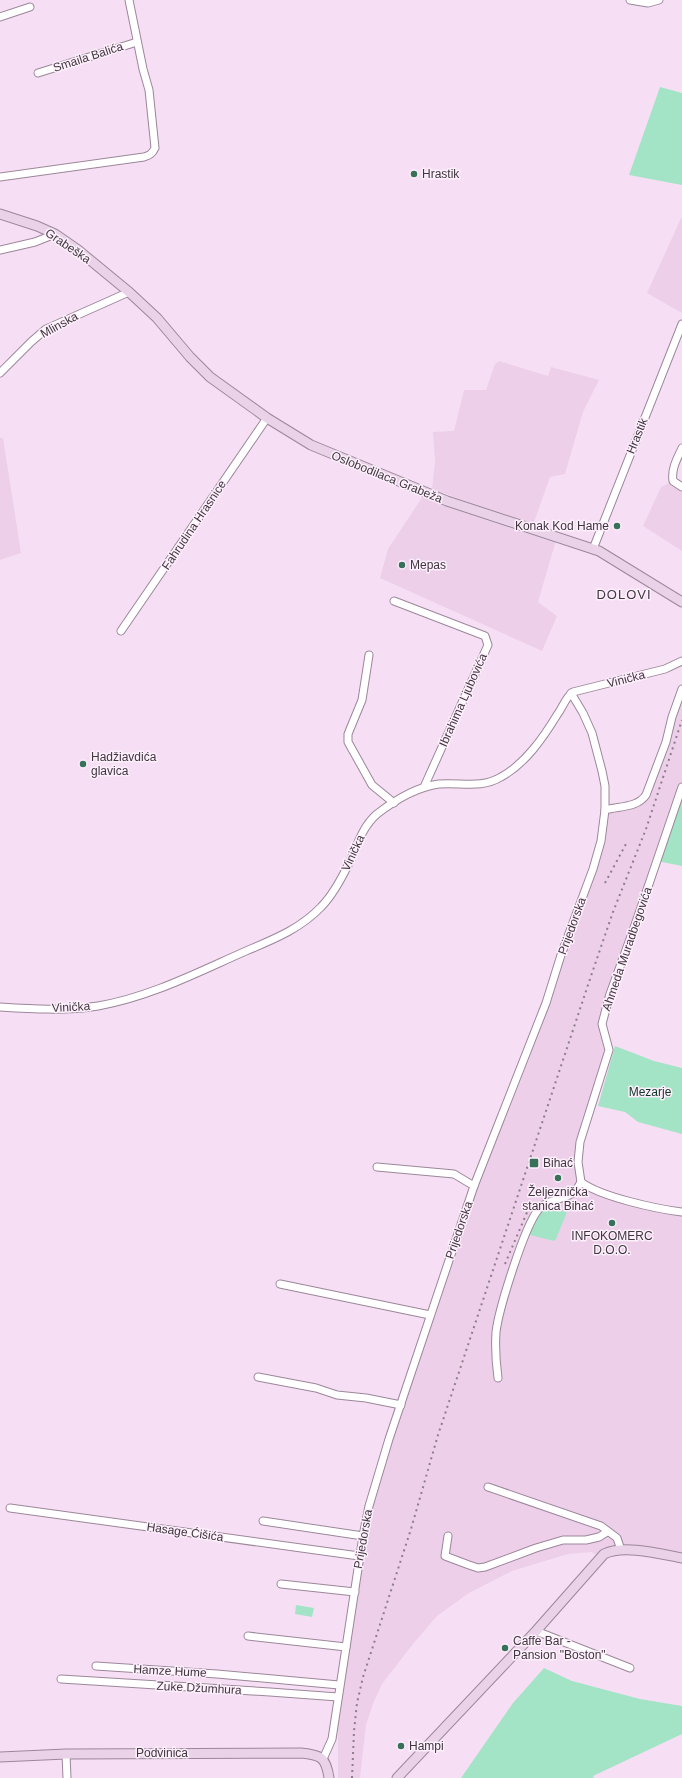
<svg xmlns="http://www.w3.org/2000/svg" width="682" height="1778" viewBox="0 0 682 1778" font-family="Arial,sans-serif">
	<style>
		.built { fill: #edcfea }
		.green { fill: #a3e4c6 }
		.lines { fill: none; stroke-linecap: round; stroke-linejoin: round }
		.street-casing { stroke: #9c879a; stroke-width: 9 }
		.secondary-casing { stroke: #9c879a; stroke-width: 11 }
		.street { stroke: #fff; stroke-width: 7 }
		.secondary { stroke: #ead3e9; stroke-width: 9 }
		.rail { stroke: #8d7e8b; stroke-width: 2; stroke-dasharray: 2 4; stroke-linecap: butt }
		.poi-dot { fill: #387159; stroke: #fdeffc; stroke-width: 1.5 }
		.labels { text-anchor: middle; dominant-baseline: central; stroke-width: 3; stroke-linejoin: round; paint-order: stroke }
		.street-label { font-size: 12px; fill: #40373f; stroke: #fdeffc }
		.poi-label { font-size: 12px; fill: #40373f; stroke: #fdeffc; text-anchor: start }
		.park-label { font-size: 12px; fill: #0f3426; stroke: #fdeffc }
		.neighbourhood-label { font-size: 13px; letter-spacing: 1px; fill: #40373f; stroke: #fdeffc }
	</style>
	<rect width="100%" height="100%" fill="#f6dff4"/>
	<g class="built">
		<path d="M682,216V313L647,293Z"/>
		<path d="M499,361L548,376L551,367L599,380L583,412L565,474L550,477L533,525L432,489L435,462L433,432L454,431L464,390H486L495,364Z"/>
		<path d="M0,438H3L21,553L0,560Z"/>
		<path d="M673,481L682,487V551L643,526L661,487Z"/>
		<path d="M425,493L557,537L538,602L557,616L542,651L380,578L388,549Z"/>
		<path d="M682,689V787L602,1024L608,1044L580,1142L581,1182L609,1194L682,1212V1558L621,1550L600,1558L592,1552L568,1554L512,1571L469,1593L437,1616L413,1644L382,1684L373,1704L366,1725L360,1778H338V1697L363,1536L430,1315L593,869L605,810L640,802Z"/>
	</g>
	<g class="green">
		<path d="M660,87L682,93V185L629,175Z"/>
		<path d="M682,787V866L657,861Z"/>
		<path d="M615,1046L654,1061L682,1068V1134L638,1122L625,1112L598,1106Z"/>
		<path d="M537,1202L567,1212L556,1239L554,1241L526,1234Z"/>
		<path d="M296,1605L314,1608L312,1617L295,1614Z"/>
		<path d="M544,1668L572,1681L640,1699L682,1706V1734L593,1776L594,1778H461L513,1703Z"/>
	</g>
	<g class="lines">
		<g class="street-casing">
			<g id="street">
				<path d="M630,0L648,3L659,0"/>
				<path d="M0,17L30,7"/>
				<path d="M38,73L137,42"/>
				<path d="M0,177L144,157C150,155 152,154 155,148L149,90L143,69L129,0"/>
				<path d="M0,250L35,242L55,234"/>
				<path d="M0,373L31,342L46,329L129,292"/>
				<path d="M682,448C677,459 671,469 673,481L682,487"/>
				<path d="M593,549L682,324"/>
				<path d="M394,601L485,636L488,645L424,787"/>
				<path d="M121,631L267,418"/>
				<path d="M369,655L362,700L348,734V742L372,785L394,803"/>
				<path d="M605,810C619,806 637,808 646,795L666,742L672,717L682,689"/>
				<path d="M0,1007C32,1009 66,1011 98,1006C150,997 198,972 246,951C274,939 300,929 321,907C334,894 343,876 351,859C358,843 363,826 377,814C395,800 416,787 439,784C461,782 481,789 501,777C525,764 543,738 557,715C563,707 565,698 573,692L665,669L682,661"/>
				<path d="M377,1167L454,1174L474,1186"/>
				<path d="M581,1182L578,1162L580,1142L609,1050L602,1024L610,994L634,928L682,787"/>
				<path d="M581,1182C601,1197 657,1209 682,1212"/>
				<path d="M280,1284L430,1315"/>
				<path d="M258,1377L316,1388L337,1395L366,1398L401,1405"/>
				<path d="M498,1378C496,1363 495,1347 496,1332C499,1308 524,1228 538,1210C548,1198 563,1201 574,1192C576,1190 579,1186 581,1182"/>
				<path d="M488,1487L601,1526L617,1538L621,1550"/>
				<path d="M10,1508L359,1556"/>
				<path d="M263,1521L363,1536"/>
				<path d="M448,1536L445,1556L469,1565L478,1568L485,1567L536,1548L563,1540H586L599,1537L607,1532"/>
				<path d="M281,1584L355,1592"/>
				<path d="M536,1631L630,1668"/>
				<path d="M248,1636L346,1647"/>
				<path d="M96,1666L217,1674L339,1685"/>
				<path d="M61,1679L270,1692L338,1697"/>
				<path d="M66,1754L67,1778"/>
				<path d="M323,1759L332,1739L363,1536L369,1506L389,1439L474,1186L546,1003L561,955L593,869L601,841L605,810V786L602,771L592,733L583,713L571,693"/>
			</g>
		</g>
		<g class="secondary-casing">
			<g id="secondary">
				<path d="M0,214L37,226L55,234L78,250L129,292L157,318L190,357L210,377L267,418L311,445L447,501L599,551L682,602"/>
				<path d="M0,1757L66,1754L301,1753C321,1755 326,1757 329,1778"/>
				<path d="M397,1778L536,1631L604,1554C623,1544 661,1554 682,1558"/>
			</g>
		</g>
		<use href="#street" class="street"/>
		<use href="#secondary" class="secondary"/>
		<g class="rail">
			<path d="M605,883L626,844"/>
			<path d="M505,1264L528,1210"/>
			<path d="M352,1778L354,1731L357,1703L363,1677L411,1529L438,1435L592,973L613,912L646,829L682,720"/>
		</g>
	</g>
	<g class="poi-dot">
		<circle cx="414" cy="174" r="4"/>
		<circle cx="617" cy="526" r="4"/>
		<circle cx="402" cy="565" r="4"/>
		<circle cx="83" cy="764" r="4"/>
		<rect x="529" y="1158" width="10" height="10" rx="2"/>
		<circle cx="558" cy="1178" r="4"/>
		<circle cx="612" cy="1223" r="4"/>
		<circle cx="505" cy="1648" r="4"/>
		<circle cx="401" cy="1746" r="4"/>
	</g>
	<g class="labels">
		<g class="street-label">
			<text transform="translate(88 57) rotate(-18)">Smaila Balića</text>
			<text transform="translate(68 246) rotate(34)">Grabeška</text>
			<text transform="translate(59 325) rotate(-29)">Mlinska</text>
			<text transform="translate(637 436) rotate(-68)">Hrastik</text>
			<text transform="translate(387 477) rotate(22)">Oslobodilaca Grabeža</text>
			<text transform="translate(194 525) rotate(-56)">Fahrudina Hrasnice</text>
			<text transform="translate(626 679) rotate(-14)">Vinička</text>
			<text transform="translate(463 700) rotate(-66)">Ibrahima Ljubovića</text>
			<text transform="translate(353 853) rotate(-65)">Vinička</text>
			<text transform="translate(572 926) rotate(-70)">Prijedorska</text>
			<text transform="translate(627 949) rotate(-71)">Ahmeda Muradbegovića</text>
			<text transform="translate(71 1007) rotate(-3)">Vinička</text>
			<text transform="translate(459 1230) rotate(-71)">Prijedorska</text>
			<text transform="translate(185 1532) rotate(8)">Hasage Ćišića</text>
			<text transform="translate(363 1539) rotate(-80)">Prijedorska</text>
			<text transform="translate(170 1671) rotate(3)">Hamze Hume</text>
			<text transform="translate(199 1688) rotate(3)">Zuke Džumhura</text>
			<text x="162" y="1753">Podvinica</text>
		</g>
		<g class="poi-label">
			<text x="422" y="174">Hrastik</text>
			<text x="609" y="526" text-anchor="end">Konak Kod Hame</text>
			<text x="410" y="565">Mepas</text>
			<text x="91" y="757">Hadžiavdića<tspan x="91" dy="14">glavica</tspan></text>
			<text x="543" y="1163">Bihać</text>
			<text x="558" y="1192" text-anchor="middle">Željeznička<tspan x="558" dy="14">stanica Bihać</tspan></text>
			<text x="612" y="1236" text-anchor="middle">INFOKOMERC<tspan x="612" dy="14">D.O.O.</tspan></text>
			<text x="513" y="1641">Caffe Bar -<tspan x="513" dy="14">Pansion "Boston"</tspan></text>
			<text x="409" y="1746">Hampi</text>
		</g>
		<g class="park-label">
			<text x="650" y="1092">Mezarje</text>
		</g>
		<g class="neighbourhood-label">
			<text x="624" y="594">DOLOVI</text>
		</g>
	</g>
</svg>
